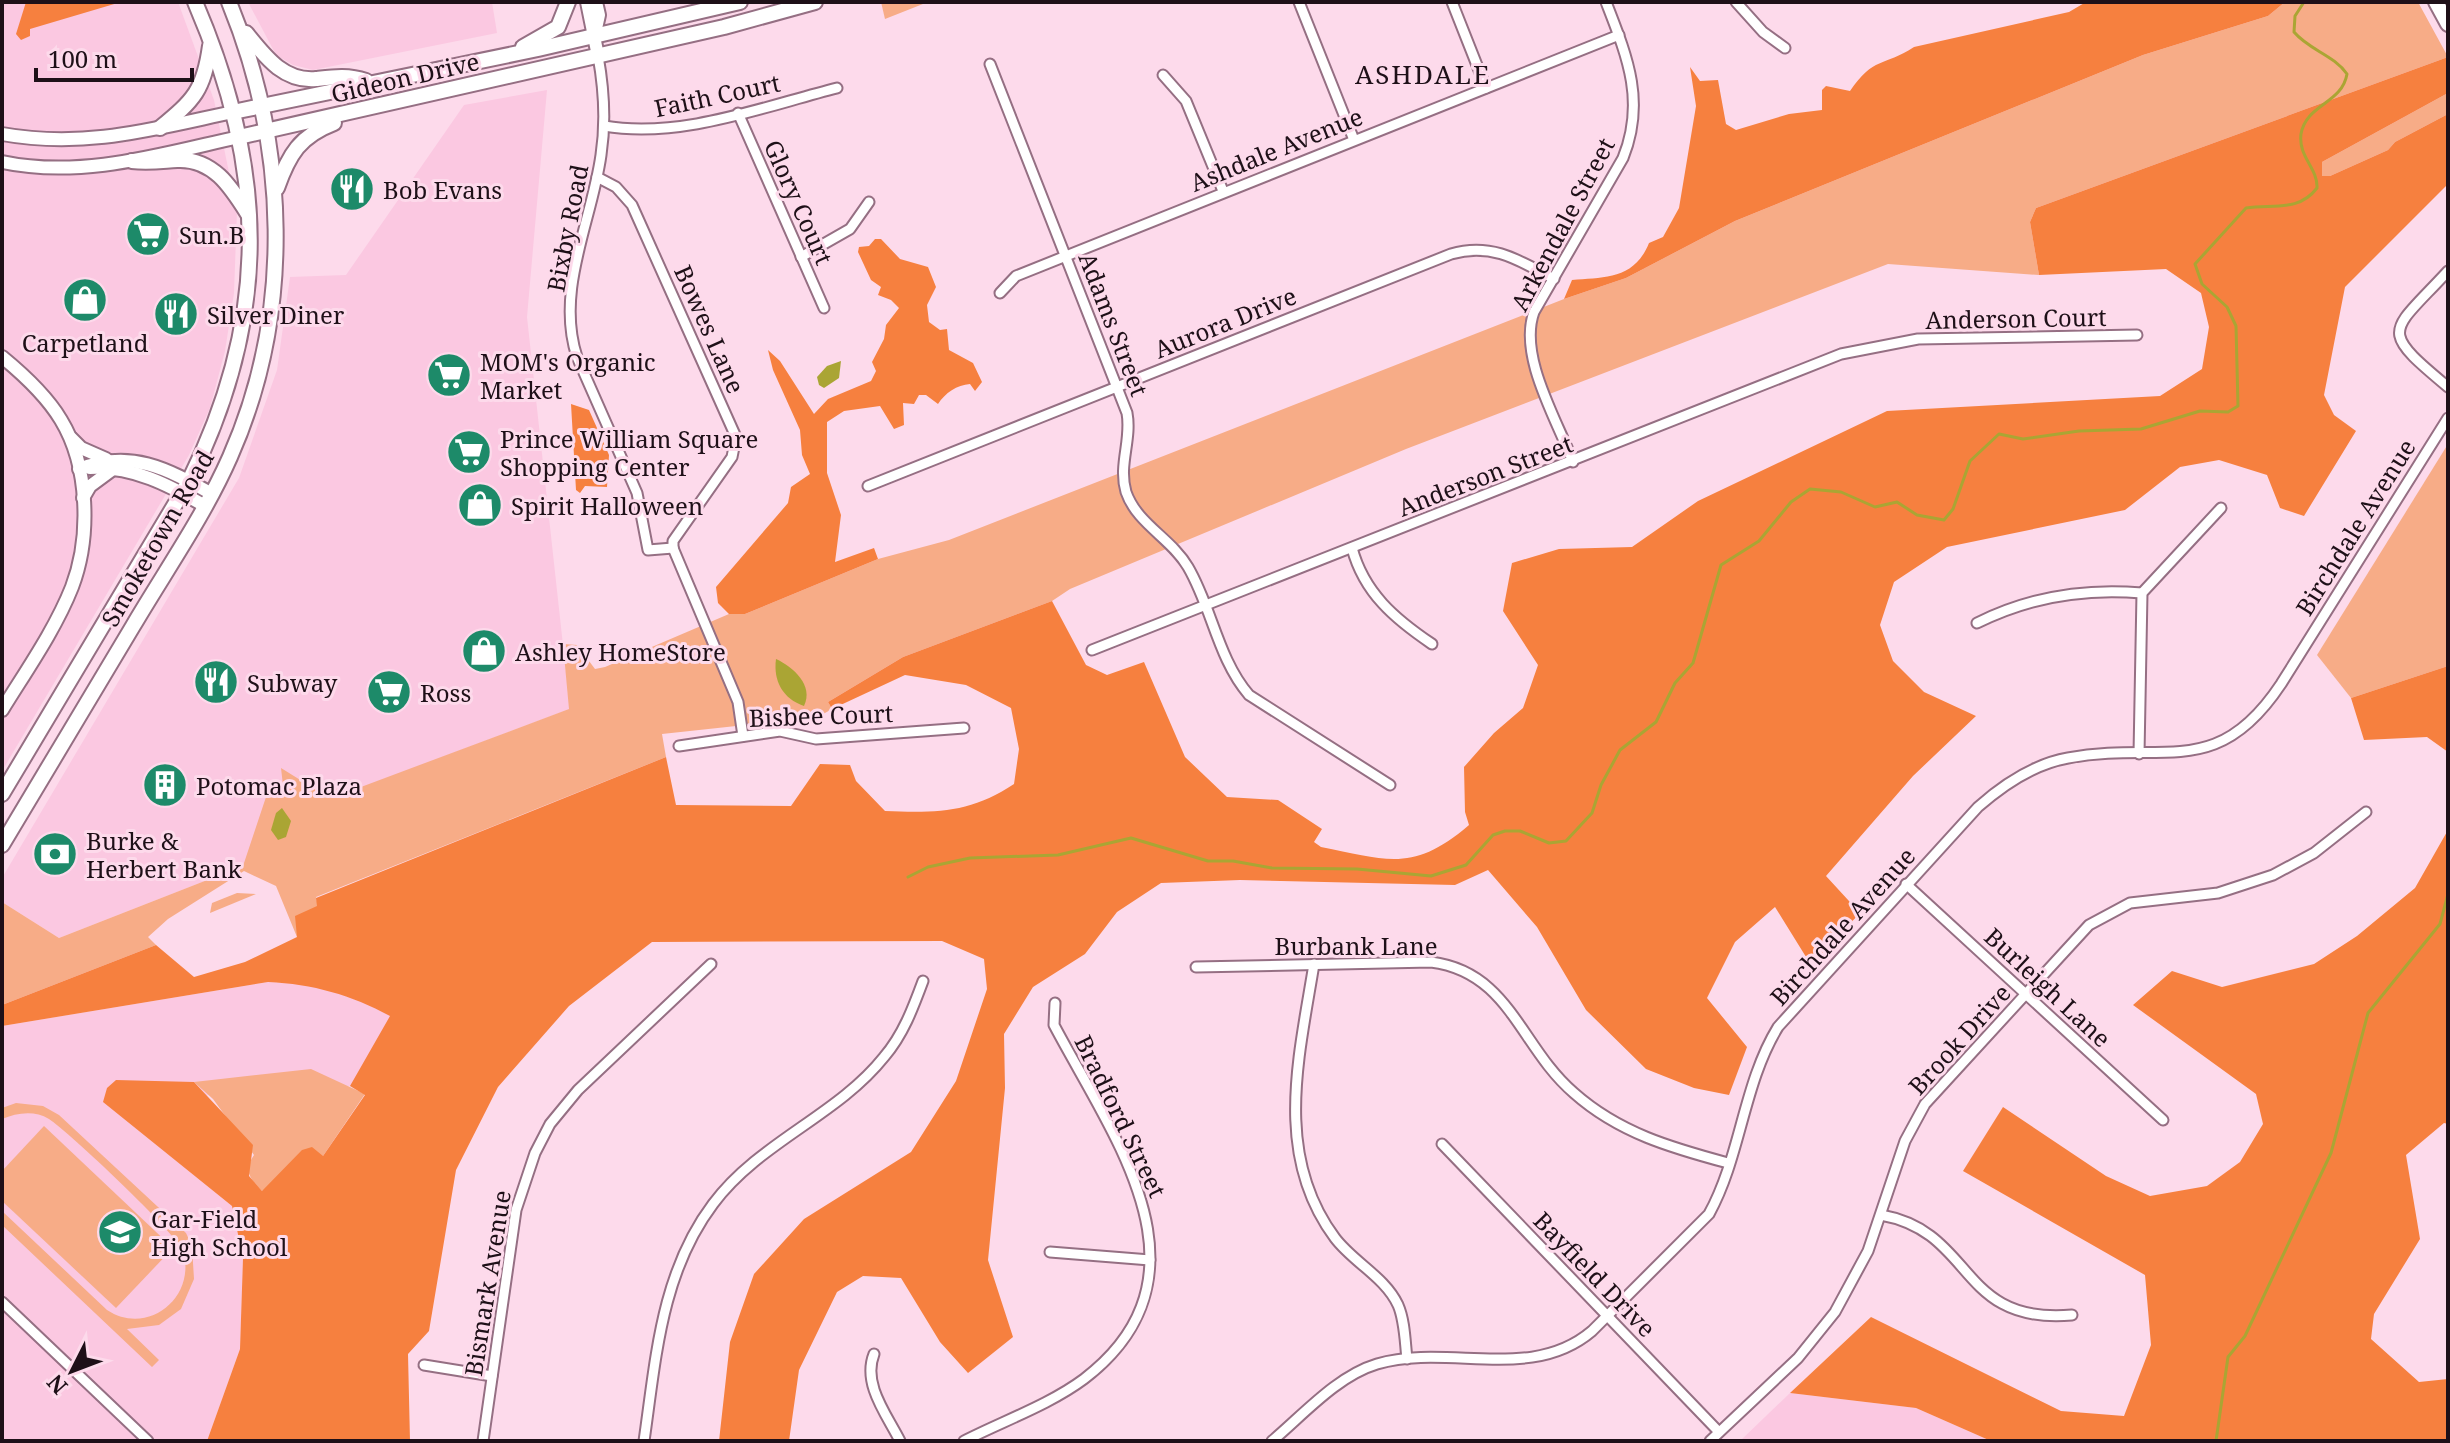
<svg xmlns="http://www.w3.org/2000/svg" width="2450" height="1443" viewBox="0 0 2450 1443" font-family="'Noto Serif',serif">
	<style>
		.built { fill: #fbc8e1 }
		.green { fill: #f7ac87 }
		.forest { fill: #f6803f }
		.water { fill: #aaa534 }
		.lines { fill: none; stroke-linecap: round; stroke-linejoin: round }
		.stream { stroke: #aaa534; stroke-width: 3 }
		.minor-casing { stroke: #956f83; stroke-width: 13 }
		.tertiary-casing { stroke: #956f83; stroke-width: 16 }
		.secondary-casing { stroke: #956f83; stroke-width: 18 }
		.primary-casing { stroke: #956f83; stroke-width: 18 }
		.minor { stroke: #fff; stroke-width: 9 }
		.tertiary { stroke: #fff; stroke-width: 12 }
		.secondary { stroke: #fff; stroke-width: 14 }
		.primary { stroke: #fff; stroke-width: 14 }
		.labels { text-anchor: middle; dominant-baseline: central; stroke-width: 6; stroke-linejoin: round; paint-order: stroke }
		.street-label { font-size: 24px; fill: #1e1018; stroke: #fddaeb }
		.poi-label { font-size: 24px; fill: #1e1018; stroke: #fddaeb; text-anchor: start }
		.neighbourhood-label { font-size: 26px; letter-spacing: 2px; fill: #1e1018; stroke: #fddaeb }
	</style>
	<rect width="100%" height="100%" fill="#fddaeb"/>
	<g class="built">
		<path d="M2,2H178L214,100L237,211L234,293L225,351L210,408L189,455L2,771Z"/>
		<path d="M248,2H492L497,33L313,70L293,65L276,55Z"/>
		<path d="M547,90L527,317L570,709L331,799L333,831L59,938L2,902V878L239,478L277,370L290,277L346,275L464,105Z"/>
		<path d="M268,982L308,984L358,999L391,1016L351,1086L104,1102L232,1206L243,1258L240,1349L207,1441H2V1026Z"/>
		<path d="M1790,1393L1916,1408L1991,1441H1740Z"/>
	</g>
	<g class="green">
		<path d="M881,2H928L885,19Z"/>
		<path d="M2285,2H2418L2448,57L2036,208L2030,222L2039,275L1888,264L1406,449L1070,589L1052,601L903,657L828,702L832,709L818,717L662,734L666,757L316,897L318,906L297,937L276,886L244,871L168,919L148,937L156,945L2,1005V902L59,938L243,866L266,797L284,794L281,768L310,786L353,790L569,709L563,644L577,645L595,669L605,667L729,614H745L878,559L949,540L1564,299L1626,278L1735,221L2143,55L2268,16Z"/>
		<path d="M2448,93V114L2395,142L2388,150L2330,176H2322V162Z"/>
		<path d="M2448,444V666L2351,698L2317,655Z"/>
		<path d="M237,893L256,894L210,913L212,903Z"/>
		<path d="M311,1069L365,1094L323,1156L262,1191C250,1178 243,1171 254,1155L213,1099L194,1082Z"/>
		<path d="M16,1103L43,1106L59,1115L186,1233L192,1246L194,1279L181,1309L159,1325L127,1329L159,1360L152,1367L2,1225V1211L107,1310C148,1337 197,1297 183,1251C178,1235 68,1131 49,1119C34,1110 17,1113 2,1119V1108Z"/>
		<path d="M44,1126L173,1248L116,1308L2,1201V1171Z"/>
	</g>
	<g class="forest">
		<path d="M26,2H121L30,29V36L21,40L16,34Z"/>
		<path d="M2086,2H2285L2268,16L2143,55L1735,221L1626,278L1564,299L1572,280C1604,277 1634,280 1649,243L1663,237L1679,208L1696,106L1690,67L1700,81L1718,80L1726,124L1736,130L1789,114L1822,110V90L1826,86L1850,91C1874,56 1883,67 1914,47L2069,12Z"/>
		<path d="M2448,57V93L2322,162V176H2330L2388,150L2395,142L2448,114V184L2345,287L2324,395L2334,415L2356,431L2304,516L2280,508L2267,475L2219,460L2180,467L2125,510L1947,547L1894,582L1880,625L1893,661L1924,692L1976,716L1913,776L1826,876L1860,913L1811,965L1775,907L1735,942L1707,998L1747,1047L1729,1095L1694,1088L1646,1069L1586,1010L1537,927L1488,870L1455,885L1240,880L1161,883L1117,912L1085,954L1033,987L1004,1034L1005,1088L988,1260L1013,1337L968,1373L940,1342L901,1278L863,1276L837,1292L799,1370L789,1441H719L730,1342L754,1274L804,1219L911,1152L956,1081L987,989L984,959L942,941L652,942L569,1006L498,1087L456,1170L429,1331L408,1354L410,1441H207L240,1349L243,1258L232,1206L103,1102L107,1088L116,1080L194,1082L253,1145L249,1176L262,1191L302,1150L312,1147L323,1156L365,1095L350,1086L390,1016C351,995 313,984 268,982L2,1026V1005L156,945L194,977L245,962L297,937L295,916L317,906L316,898L666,757L676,805L791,806L820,764L850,765L856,781L885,811C936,813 971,813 1014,784L1019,749L1011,708L966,685L905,675L832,709L828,702L903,657L1052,601L1086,665L1107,675L1144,662L1185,757L1227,797L1278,800L1322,829L1314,842L1321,847C1388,860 1413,873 1469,825L1465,812L1464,767L1494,733L1523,708L1538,665L1503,611L1512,563L1559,549L1632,547L1698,501L1887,411L2160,396L2202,369L2209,327L2201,293L2166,269L2039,275L2030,222L2036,208Z"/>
		<path d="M875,239H881L900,259L928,267L936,287L927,305L929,322L940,330L947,329L949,350L973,363L982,382L975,391L970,384C957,385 945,393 938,404L926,395H919L914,404L903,403L904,425L894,429L880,406L844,411L827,422V473L841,515L835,562L874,548L878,559L745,614H729L718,603L716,587L788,503L791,487L810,474L802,455L800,430L773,370L768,350L780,361L814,414L828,399L871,381L876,371L872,362L884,339L886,325L899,308L891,300L878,295L881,287L871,280L858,252L859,247L869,246Z"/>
		<path d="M571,404L589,410L609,455L607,487L585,486L580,493L576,490Z"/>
		<path d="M2448,666V752L2427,737L2364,740L2351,698Z"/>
		<path d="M2448,830V1124L2444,1123L2406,1155L2420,1239L2374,1314L2371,1339L2419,1382L2448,1379V1441H1991L1916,1408L1790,1393L1871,1317L2061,1411L2124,1416L2151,1345L2145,1275L1963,1171L2003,1107L2106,1176L2150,1196L2207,1186L2240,1162L2263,1124L2256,1094L2133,1005L2172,971L2222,987L2314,964L2357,936L2415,888Z"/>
	</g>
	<g class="water">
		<path d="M841,361L839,378L824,388L819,385L817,377L827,366Z"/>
		<path d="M776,659C793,667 814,685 804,706C783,699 773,681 776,659Z"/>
		<path d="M282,808L291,821L286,837L278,840L271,830L276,813Z"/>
	</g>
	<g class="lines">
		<g class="stream">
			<path d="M908,877L928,867L970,858L1058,855L1131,838L1208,861H1233L1272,868L1357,869L1431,876L1466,865L1493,835L1505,831H1520L1549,843L1566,841L1592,813L1601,785L1620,750L1656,722L1675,683L1693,663L1721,565L1759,541L1791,502L1810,489L1841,492L1875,507L1897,502L1917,515L1944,520L1953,509L1970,461L1999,434L2023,439L2079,431L2141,429L2200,411L2228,412L2238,406L2236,326L2227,307L2202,284L2195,264L2246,208C2273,204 2299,212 2317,188C2318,168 2298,157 2301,134C2306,104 2342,104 2347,74C2334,55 2309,50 2294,32L2295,16L2304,2"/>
			<path d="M2216,1441L2228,1357L2245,1336L2331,1153L2368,1013L2440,924L2448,894"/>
		</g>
		<g class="minor-casing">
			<g id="minor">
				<path d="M1299,2L1354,140"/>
				<path d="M1452,2L1486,88"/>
				<path d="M1736,2L1763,32L1785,48"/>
				<path d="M598,56C604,89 606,122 601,155C592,221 555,290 577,357L637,493L648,550L673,548"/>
				<path d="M990,64L1127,413C1132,440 1118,465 1126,492C1137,524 1171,538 1188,567C1212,608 1218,659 1249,695L1390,785"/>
				<path d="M1163,75L1186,101L1223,191"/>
				<path d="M738,113L824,308"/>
				<path d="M604,126C681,139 762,107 837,88"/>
				<path d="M597,177L616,187L632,205L736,437L732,457L673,541V548"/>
				<path d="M801,257L850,229L869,202"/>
				<path d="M2448,271C2390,334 2377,328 2448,387"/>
				<path d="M1000,293L1016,276L1619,35"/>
				<path d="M1573,462C1557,420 1518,356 1534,312L1623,158C1646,101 1627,56 1606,2"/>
				<path d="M868,486L1451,254C1491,242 1519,260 1554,279"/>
				<path d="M673,548L738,702L743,736"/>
				<path d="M1352,548C1364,593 1395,619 1432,644"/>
				<path d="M1977,623C2029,597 2085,588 2142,593"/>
				<path d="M1092,650L1841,354L1918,339L2137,335"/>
				<path d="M679,746L780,731L816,739L964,728"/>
				<path d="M2139,754L2142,593L2221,508"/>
				<path d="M1906,884L2163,1120"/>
				<path d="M1314,964C1299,1057 1273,1155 1335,1238C1353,1262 1385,1277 1398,1305C1405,1321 1405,1342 1407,1359"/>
				<path d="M1196,967L1431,962C1510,972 1520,1047 1574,1093C1619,1133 1672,1148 1728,1163"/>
				<path d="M1442,1144L1719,1432"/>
				<path d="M1881,1215C1976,1232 1957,1325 2072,1315"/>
				<path d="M1050,1252L1150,1260"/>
				<path d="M2,1302L148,1441"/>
				<path d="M874,1354C862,1384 887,1415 900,1441"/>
				<path d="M424,1365L492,1376"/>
				<path d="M483,1441L516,1210L535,1153L550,1124L578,1090L711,964"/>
				<path d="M644,1441C656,1358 661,1273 713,1204C759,1142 837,1116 884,1057C903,1035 913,1008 923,981"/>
				<path d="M964,1441C1003,1421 1049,1405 1084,1379C1220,1275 1113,1137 1054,1025L1055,1003"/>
				<path d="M1272,1441C1303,1415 1337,1376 1377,1364C1448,1343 1531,1383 1592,1331L1709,1214C1741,1156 1743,1084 1778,1027L1978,807C2004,784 2034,764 2068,758C2162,740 2216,782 2281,684L2448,418"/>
				<path d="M1710,1441L1798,1358L1835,1312L1868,1251L1905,1141L1925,1104L2089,925L2130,903L2218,893L2273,875L2314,853L2366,812"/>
			</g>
		</g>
		<g class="tertiary-casing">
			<g id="tertiary">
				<path d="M587,2L598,56"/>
				<path d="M595,33L599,15L596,2"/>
				<path d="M2,134C85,149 153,129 233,112"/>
				<path d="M2,162C82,179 162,154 239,137"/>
				<path d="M2,357C24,375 46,395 61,420C89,466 91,537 72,587C55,630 26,671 2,710"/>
				<path d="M71,438L81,448L106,459"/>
				<path d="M90,468C133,466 169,485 205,506"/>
				<path d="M79,469C130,449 166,468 212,494"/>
				<path d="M83,498L90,486L113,469"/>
			</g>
		</g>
		<g class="secondary-casing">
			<g id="secondary">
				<path d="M246,33C264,55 283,82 316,79C334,77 348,75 366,81"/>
				<path d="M523,47L558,27L568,2"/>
				<path d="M233,112L538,49L740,2"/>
				<path d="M160,128C194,100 204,90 210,46"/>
				<path d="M239,137L724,27L815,2"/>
				<path d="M132,161C148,163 161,161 177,160C213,158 231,187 248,214"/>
				<path d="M277,188C289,154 300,136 334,123"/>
				<path d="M2,794L189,481C271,316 267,169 195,2"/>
				<path d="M2,845C46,772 89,699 133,626C166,570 204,516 230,457C294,313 288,146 229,2"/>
			</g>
		</g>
		<g class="primary-casing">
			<path id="primary" d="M2436,2L2448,24"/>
		</g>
		<use href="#minor" class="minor"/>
		<use href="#tertiary" class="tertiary"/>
		<use href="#secondary" class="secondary"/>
		<use href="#primary" class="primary"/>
	</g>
	<defs>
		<g id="restaurant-disc" transform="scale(2.3)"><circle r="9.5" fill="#1d8a69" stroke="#fddaeb"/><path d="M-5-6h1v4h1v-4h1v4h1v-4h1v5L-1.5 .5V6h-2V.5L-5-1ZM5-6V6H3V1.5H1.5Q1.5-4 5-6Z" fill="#fff"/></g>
		<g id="supermarket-disc" transform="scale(2.3)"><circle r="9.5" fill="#1d8a69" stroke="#fddaeb"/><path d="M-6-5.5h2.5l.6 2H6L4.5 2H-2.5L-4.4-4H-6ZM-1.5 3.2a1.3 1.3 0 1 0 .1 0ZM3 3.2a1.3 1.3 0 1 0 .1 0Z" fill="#fff"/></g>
		<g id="shop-disc" transform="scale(2.3)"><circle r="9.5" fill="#1d8a69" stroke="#fddaeb"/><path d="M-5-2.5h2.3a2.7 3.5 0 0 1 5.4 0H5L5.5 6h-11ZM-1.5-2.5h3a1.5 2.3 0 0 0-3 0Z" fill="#fff"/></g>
		<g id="building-disc" transform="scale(2.3)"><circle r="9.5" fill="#1d8a69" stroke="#fddaeb"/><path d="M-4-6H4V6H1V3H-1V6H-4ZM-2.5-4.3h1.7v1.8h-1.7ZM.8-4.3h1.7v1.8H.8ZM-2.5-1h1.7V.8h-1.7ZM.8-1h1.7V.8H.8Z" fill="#fff"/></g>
		<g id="bank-disc" transform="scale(2.3)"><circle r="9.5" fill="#1d8a69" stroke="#fddaeb"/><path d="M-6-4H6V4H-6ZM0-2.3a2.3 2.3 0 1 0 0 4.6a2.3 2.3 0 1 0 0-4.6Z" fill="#fff"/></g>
		<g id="school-disc" transform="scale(2.3)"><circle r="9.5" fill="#1d8a69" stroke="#fddaeb"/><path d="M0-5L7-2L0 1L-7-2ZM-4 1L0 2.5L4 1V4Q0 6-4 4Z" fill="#fff"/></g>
	</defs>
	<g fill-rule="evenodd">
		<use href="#restaurant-disc" x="352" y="189"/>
		<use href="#supermarket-disc" x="148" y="234"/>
		<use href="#shop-disc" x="85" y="300"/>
		<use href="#restaurant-disc" x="176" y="314"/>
		<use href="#supermarket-disc" x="449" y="375"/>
		<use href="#supermarket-disc" x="469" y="452"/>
		<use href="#shop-disc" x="480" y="505"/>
		<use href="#shop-disc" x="484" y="651"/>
		<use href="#restaurant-disc" x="216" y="682"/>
		<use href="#supermarket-disc" x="389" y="692"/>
		<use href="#building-disc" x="165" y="785"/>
		<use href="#bank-disc" x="55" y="854"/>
		<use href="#school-disc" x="120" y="1232"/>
	</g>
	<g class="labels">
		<g class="street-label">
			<text transform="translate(405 77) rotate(-13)">Gideon Drive</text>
			<text transform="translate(717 95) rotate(-12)">Faith Court</text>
			<text transform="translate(1276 149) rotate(-22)">Ashdale Avenue</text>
			<text transform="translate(799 202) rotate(66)">Glory Court</text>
			<text transform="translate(1562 224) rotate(-62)">Arkendale Street</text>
			<text transform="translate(567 228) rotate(-79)">Bixby Road</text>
			<text transform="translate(2016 318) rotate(-1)">Anderson Court</text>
			<text transform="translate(1225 322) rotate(-22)">Aurora Drive</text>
			<text transform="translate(1114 324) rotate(69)">Adams Street</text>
			<text transform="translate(710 329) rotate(66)">Bowes Lane</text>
			<text transform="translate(1485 475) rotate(-21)">Anderson Street</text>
			<text transform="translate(2355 527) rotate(-58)">Birchdale Avenue</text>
			<text transform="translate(157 538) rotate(-60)">Smoketown Road</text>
			<text transform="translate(821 715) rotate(-2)">Bisbee Court</text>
			<text transform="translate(1842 926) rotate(-48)">Birchdale Avenue</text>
			<text x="1356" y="945">Burbank Lane</text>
			<text transform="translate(2048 987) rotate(43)">Burleigh Lane</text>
			<text transform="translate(1959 1039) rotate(-48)">Brook Drive</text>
			<text transform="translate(1121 1116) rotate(64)">Bradford Street</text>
			<text transform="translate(1595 1274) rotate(46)">Bayfield Drive</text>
			<text transform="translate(487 1283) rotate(-81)">Bismark Avenue</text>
		</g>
		<g class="poi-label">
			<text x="383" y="189">Bob Evans</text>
			<text x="179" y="234">Sun.B</text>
			<text x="207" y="314">Silver Diner</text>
			<text x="85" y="342" text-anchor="middle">Carpetland</text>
			<text x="480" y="361">MOM's Organic<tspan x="480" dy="28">Market</tspan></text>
			<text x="500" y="438">Prince William Square<tspan x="500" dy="28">Shopping Center</tspan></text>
			<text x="511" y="505">Spirit Halloween</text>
			<text x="515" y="651">Ashley HomeStore</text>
			<text x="247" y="682">Subway</text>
			<text x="420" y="692">Ross</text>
			<text x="196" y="785">Potomac Plaza</text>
			<text x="86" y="840">Burke &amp;<tspan x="86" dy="28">Herbert Bank</tspan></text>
			<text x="151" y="1218">Gar-Field<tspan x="151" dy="28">High School</tspan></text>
		</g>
		<g class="neighbourhood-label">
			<text x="1423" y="74">ASHDALE</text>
		</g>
	</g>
	<rect width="2450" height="1443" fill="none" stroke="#1e1018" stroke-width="8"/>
	<g transform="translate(72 1371) rotate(228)" stroke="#fddaeb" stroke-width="6" paint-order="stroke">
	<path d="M0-6L14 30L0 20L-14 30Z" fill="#1e1018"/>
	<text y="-12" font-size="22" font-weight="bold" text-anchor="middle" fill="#1e1018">N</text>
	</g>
	<path d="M36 68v12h156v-12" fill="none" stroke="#1e1018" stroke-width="4"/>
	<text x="48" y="68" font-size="24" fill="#1e1018" stroke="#fddaeb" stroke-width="6" paint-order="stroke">100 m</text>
</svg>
